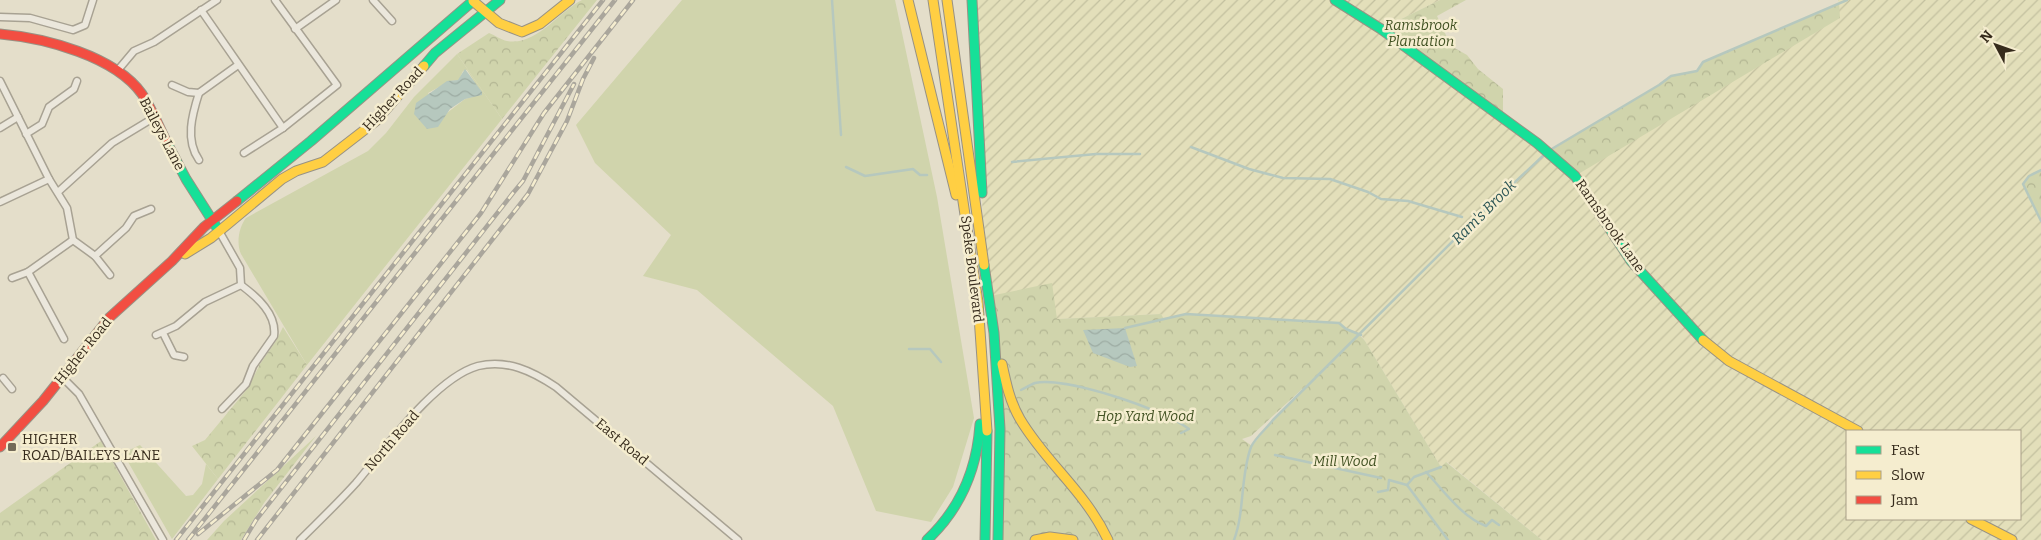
<svg xmlns="http://www.w3.org/2000/svg" width="2041" height="540" viewBox="0 0 2041 540" font-family="Bitter,serif">
	<style>
		.farmland { fill: url(#farmland-furrows); fill-rule: evenodd }
		.grass { fill: #d0d4ac; fill-rule: evenodd }
		.forest { fill: url(#forest-crowns); fill-rule: evenodd }
		.water { fill: url(#water-waves) }
		.lines { fill: none; stroke-linecap: round; stroke-linejoin: round }
		.stream { stroke: #b6c8be; stroke-width: 2.5 }
		.street-casing { stroke: #a8a293; stroke-width: 9 }
		.fast-casing { stroke: #989284; stroke-width: 11 }
		.slow-casing { stroke: #989284; stroke-width: 11 }
		.jam-casing { stroke: #989284; stroke-width: 11 }
		.street { stroke: #ebe7dc; stroke-width: 6 }
		.fast { stroke: #16e098; stroke-width: 9 }
		.slow { stroke: #ffcf43; stroke-width: 9 }
		.jam { stroke: #f24e42; stroke-width: 9 }
		.rail-casing { stroke: #aaa69c; stroke-width: 4.5 }
		.rail { stroke: #f5edcf; stroke-width: 2.5; stroke-dasharray: 8; stroke-linecap: butt }
		.poi-dot { fill: #736a59; stroke: #f5edcf; stroke-width: 2 }
		.labels { text-anchor: middle; dominant-baseline: central; stroke-width: 5; stroke-linejoin: round; paint-order: stroke }
		.park-label { font-size: 14px; font-style: italic; fill: #425223; stroke: #f5edcf }
		.street-label { font-size: 14px; fill: #362b1c; stroke: #f5edcf }
		.poi-label { font-size: 14px; fill: #362b1c; stroke: #f5edcf; text-anchor: start }
		.water-label { font-size: 15px; font-style: italic; fill: #2b5555; stroke: #f5edcf }
	</style>
	<defs>
		<pattern id="farmland-furrows" width="10" height="10" patternUnits="userSpaceOnUse" patternTransform="scale(1.25)"><rect width="10" height="10" fill="#e3dfba"/><path d="M-1 1l2-2M0 10L10 0M9 11l2-2" fill="none" stroke="#c3c09f"/></pattern>
		<pattern id="forest-crowns" width="20" height="18" patternUnits="userSpaceOnUse" patternTransform="scale(1.25)"><rect width="20" height="18" fill="#d0d4ac"/><path d="M2 6a3 3 0 1 1 6 0M12 15a3 3 0 1 1 6 0" fill="none" stroke="#b3b693"/></pattern>
		<pattern id="water-waves" width="16" height="10" patternUnits="userSpaceOnUse" patternTransform="scale(1.25)"><rect width="16" height="10" fill="#b6c8be"/><path d="M0 5q4-4 8 0t8 0" fill="none" stroke="#9daca3"/></pattern>
	</defs>
	<rect width="100%" height="100%" fill="#e4deca"/>
	<path class="farmland" d="M972,0H1440L1381,29L1562,163L1839,3L1838,0H2041V170L2029,176L2023,184L2041,221V540H1542L1447,462L1441,467L1365,341L1361,335L1346,329L1339,323L1186,314L1164,319L1161,314L1057,319L990,296L985,260ZM1847,431H2020V519H1847Z"/>
	<g class="grass">
		<path d="M682,0H895L937,197L974,418L953,487L931,522L876,511L833,406L697,290L643,276L671,235L595,163L576,125Z"/>
		<path d="M457,54L502,119L307,365L241,254C236,243 239,227 246,218L368,151L386,133L414,97ZM467,70L482,94L465,99L443,116L428,93L450,81L459,80L463,71Z"/>
		<path d="M140,445L186,496L193,495L202,484L206,464L218,479L172,539L123,453Z"/>
	</g>
	<g class="forest">
		<path d="M582,0H597L502,119L457,54L489,33C495,35 501,40 507,41C537,46 558,12 582,0Z"/>
		<path d="M1440,0H1466L1437,16L1451,46L1467,55L1478,69L1503,89V119L1381,29Z"/>
		<path d="M1839,3L1840,18L1575,176L1548,152L1659,85L1671,76L1697,71L1703,62Z"/>
		<path d="M2041,170V221L2023,184L2029,176Z"/>
		<path d="M1052,283L1057,319L1161,314L1164,319L1186,314L1339,323C1348,331 1359,332 1365,341L1441,467L1446,462L1542,540H998L990,296ZM1348,347L1273,420L1252,446L1242,439L1251,436Z"/>
		<path d="M283,327L307,365L218,479L192,446L205,440L248,388L260,364L276,341Z"/>
		<path d="M316,436L264,503L241,540H207L224,521Z"/>
		<path d="M101,441L156,540H0V513Z"/>
	</g>
	<g class="water">
		<path d="M465,69L482,92V95L465,99L450,109L438,127L427,129L414,114L416,103L447,81L458,80Z"/>
		<path d="M1125,328L1137,366L1130,367L1093,353L1083,330Z"/>
	</g>
	<g class="lines">
		<g class="stream">
			<path d="M832,0L841,135"/>
			<path d="M1191,147L1249,169L1283,178L1330,179L1368,192L1381,199L1408,201L1462,217"/>
			<path d="M1550,150L1659,85L1671,76L1697,71L1703,62L1847,0"/>
			<path d="M1012,162L1096,154H1140"/>
			<path d="M846,167L865,176L913,169L920,175H927"/>
			<path d="M2041,170L2029,176L2023,184L2041,221"/>
			<path d="M1125,328L1186,314L1339,323L1346,329L1361,335"/>
			<path d="M909,349H930L941,362"/>
			<path d="M1021,390C1025,388 1030,385 1035,383C1065,376 1165,410 1189,429L1181,433"/>
			<path d="M1275,455L1381,478"/>
			<path d="M1426,472C1444,491 1462,517 1486,526L1492,520L1499,525"/>
			<path d="M1407,485L1414,477L1441,467"/>
			<path d="M1378,492L1388,490L1389,480L1407,485L1448,540"/>
			<path d="M1234,540C1245,511 1240,477 1251,447C1255,438 1267,428 1273,420L1470,224L1545,154"/>
		</g>
		<g class="street-casing">
			<g id="street">
				<path d="M373,0L392,21"/>
				<path d="M201,10L283,128"/>
				<path d="M0,17L30,18L73,30L85,25L93,0"/>
				<path d="M295,29L336,0"/>
				<path d="M118,70L134,51L154,42L217,0"/>
				<path d="M0,81L49,179L67,208L73,240L95,256L110,275"/>
				<path d="M172,85L188,92L199,93L238,65"/>
				<path d="M199,93C192,115 185,140 199,160"/>
				<path d="M0,128L18,117"/>
				<path d="M26,134L42,124L49,107L74,89L77,81"/>
				<path d="M244,153L283,128L337,85L275,0"/>
				<path d="M58,192L112,143L155,117"/>
				<path d="M0,202L49,179"/>
				<path d="M95,256L126,228L134,216L151,209"/>
				<path d="M28,272L64,339"/>
				<path d="M12,278L28,272L73,240"/>
				<path d="M163,333L174,355L184,357"/>
				<path d="M156,335L176,326L205,302L241,285L240,268L219,231"/>
				<path d="M62,377L79,394L163,540"/>
				<path d="M3,378L12,389"/>
				<path d="M222,409L246,384L253,366L274,336C277,314 257,297 241,285"/>
				<path d="M300,540C319,521 338,503 356,483C385,449 435,378 478,366C507,359 532,371 556,387L738,540"/>
			</g>
		</g>
		<g class="fast-casing">
			<g id="fast">
				<path d="M972,0L982,193"/>
				<path d="M1335,0L1381,29L1537,143L1575,176L1631,261L1703,340"/>
				<path d="M424,66L435,53L500,0"/>
				<path d="M167,143L186,179L219,231"/>
				<path d="M237,201L311,141L474,0"/>
				<path d="M984,265L994,333L1000,429L998,540"/>
				<path d="M927,540C960,509 977,469 980,424"/>
				<path d="M985,540L987,431"/>
			</g>
		</g>
		<g class="slow-casing">
			<g id="slow">
				<path d="M908,0L956,195"/>
				<path d="M933,0L978,302L987,431"/>
				<path d="M947,0L984,265"/>
				<path d="M473,1L499,23L522,32L540,24L570,0"/>
				<path d="M185,254L211,238L282,179L296,171L323,162L376,121L424,66"/>
				<path d="M1703,340L1729,361L1858,431"/>
				<path d="M1002,364C1006,383 1010,402 1020,419C1046,463 1085,491 1108,540"/>
				<path d="M1971,519L2012,540"/>
				<path d="M1035,540L1050,537L1073,540"/>
			</g>
		</g>
		<g class="jam-casing">
			<g id="jam">
				<path d="M0,34C45,38 115,56 142,94C152,109 159,127 167,143"/>
				<path d="M0,447L43,401L110,317L172,261L204,227L237,201"/>
			</g>
		</g>
		<use href="#street" class="street"/>
		<use href="#fast" class="fast"/>
		<use href="#slow" class="slow"/>
		<use href="#jam" class="jam"/>
		<g class="rail-casing">
			<g id="rail">
				<path d="M198,534L277,470L481,213L544,113L633,0"/>
				<path d="M176,540L603,0"/>
				<path d="M188,540L615,0"/>
				<path d="M244,540L256,520L513,193L523,181L574,84"/>
				<path d="M257,540L528,194L567,121L583,79L594,58"/>
			</g>
		</g>
		<use href="#rail" class="rail"/>
	</g>
	<rect class="poi-dot" x="7" y="442" width="10" height="10" rx="2.5"/>
	<g class="labels">
		<g class="park-label">
			<text x="1421" y="25">Ramsbrook<tspan x="1421" dy="16">Plantation</tspan></text>
			<text x="1145" y="416">Hop Yard Wood</text>
			<text x="1345" y="461">Mill Wood</text>
		</g>
		<g class="street-label">
			<text transform="translate(393 99) rotate(-47)">Higher Road</text>
			<text transform="translate(162 134) rotate(62)">Baileys Lane</text>
			<text transform="translate(1610 226) rotate(55)">Ramsbrook Lane</text>
			<text transform="translate(972 269) rotate(83)">Speke Boulevard</text>
			<text transform="translate(83 351) rotate(-51)">Higher Road</text>
			<text transform="translate(392 441) rotate(-49)">North Road</text>
			<text transform="translate(622 442) rotate(40)">East Road</text>
		</g>
		<g class="poi-label">
			<text x="22" y="439">HIGHER<tspan x="22" dy="16">ROAD/BAILEYS LANE</tspan></text>
		</g>
		<g class="water-label">
			<text transform="translate(1484 212) rotate(-45)">Ram's Brook</text>
		</g>
	</g>
	<rect x="1846" y="430" width="175" height="90" fill="#f5edcf" stroke="#a99f87"/>
	<rect x="1856" y="446" width="25" height="8" fill="#16e098" stroke="#a99f87"/>
	<text x="1891" y="455" font-size="15" fill="#362b1c">Fast</text>
	<rect x="1856" y="471" width="25" height="8" fill="#ffcf43" stroke="#a99f87"/>
	<text x="1891" y="480" font-size="15" fill="#362b1c">Slow</text>
	<rect x="1856" y="496" width="25" height="8" fill="#f24e42" stroke="#a99f87"/>
	<text x="1891" y="505" font-size="15" fill="#362b1c">Jam</text>
	<g transform="translate(1996 45) rotate(311)" stroke="#f5edcf" stroke-width="4" paint-order="stroke">
	<path d="M0-4L9 19L0 12L-9 19Z" fill="#362b1c"/>
	<text y="-8" font-size="14" font-weight="bold" text-anchor="middle" fill="#362b1c">N</text>
	</g>
</svg>
